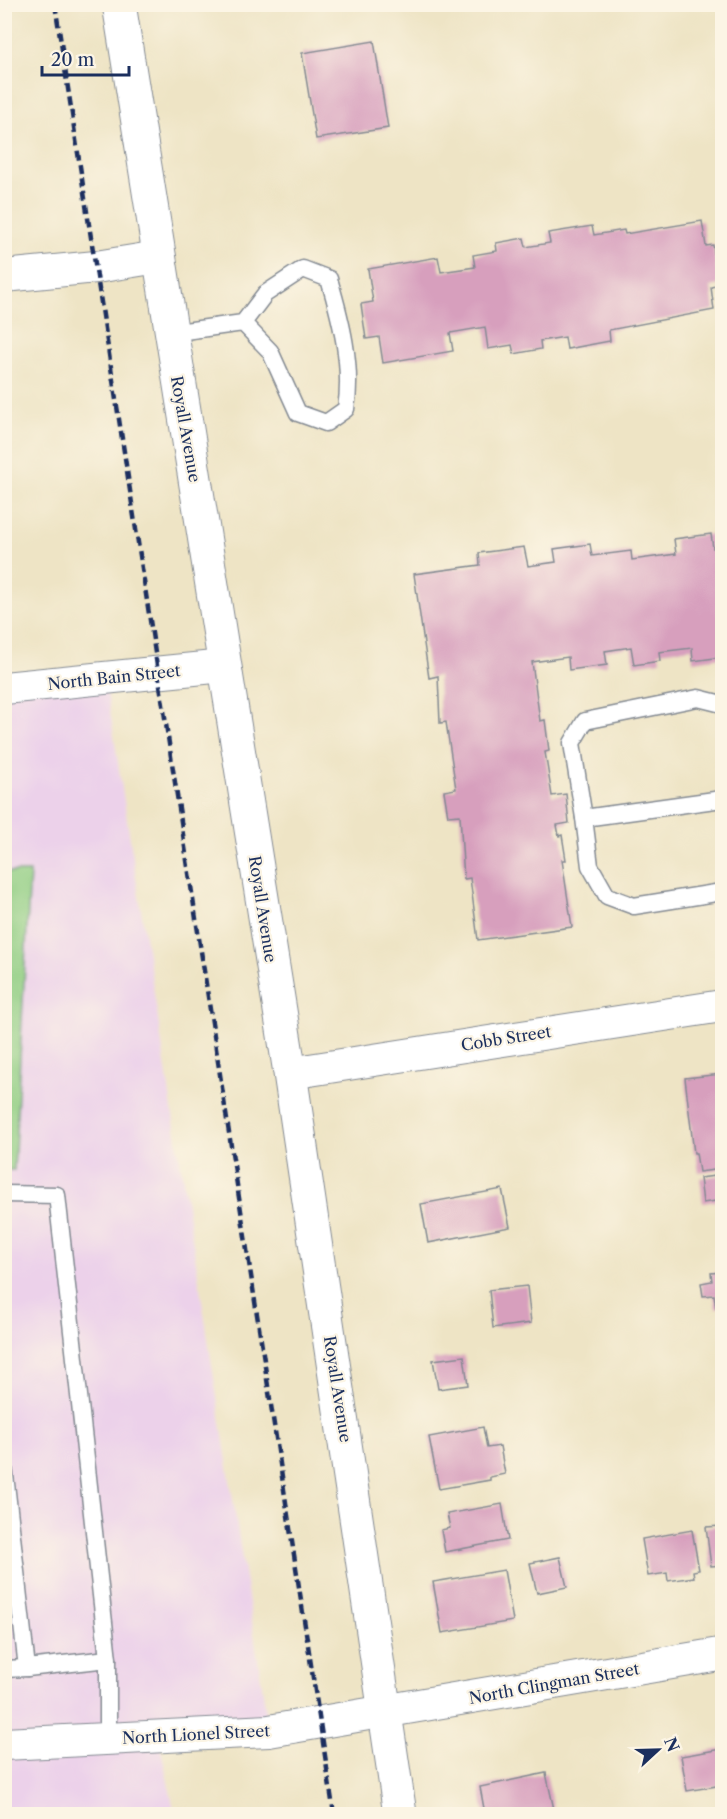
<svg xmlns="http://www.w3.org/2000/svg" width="727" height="1819" viewBox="0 0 727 1819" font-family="'Libre Caslon Text',serif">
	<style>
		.built { fill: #ecd1ea }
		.green { fill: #8fcd82; stroke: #557e70; stroke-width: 1.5 }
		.building { fill: #d79fbd }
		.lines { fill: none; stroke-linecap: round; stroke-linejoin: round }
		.lane-casing { stroke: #848a92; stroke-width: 19 }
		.street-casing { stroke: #848a92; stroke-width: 34 }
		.secondary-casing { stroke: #848a92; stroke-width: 35 }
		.lane { stroke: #fff; stroke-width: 16 }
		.street { stroke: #fff; stroke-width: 32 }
		.secondary { stroke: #fff; stroke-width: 33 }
		.rail { stroke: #1b2f5e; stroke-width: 4.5; stroke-dasharray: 9 4.5; stroke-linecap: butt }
		.labels { text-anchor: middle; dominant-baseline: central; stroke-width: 4.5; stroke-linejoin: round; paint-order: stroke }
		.street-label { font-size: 16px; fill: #1b2f5e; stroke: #fcf5e5 }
	</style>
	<rect width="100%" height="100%" fill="#fcf5e5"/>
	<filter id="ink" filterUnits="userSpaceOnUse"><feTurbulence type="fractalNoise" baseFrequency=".0167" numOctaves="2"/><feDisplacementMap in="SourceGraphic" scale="12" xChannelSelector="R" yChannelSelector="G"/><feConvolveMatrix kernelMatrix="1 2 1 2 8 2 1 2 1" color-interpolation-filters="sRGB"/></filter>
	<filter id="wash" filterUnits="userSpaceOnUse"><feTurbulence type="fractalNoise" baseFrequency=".008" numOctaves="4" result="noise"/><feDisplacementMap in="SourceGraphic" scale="24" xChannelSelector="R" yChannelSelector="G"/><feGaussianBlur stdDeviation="1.35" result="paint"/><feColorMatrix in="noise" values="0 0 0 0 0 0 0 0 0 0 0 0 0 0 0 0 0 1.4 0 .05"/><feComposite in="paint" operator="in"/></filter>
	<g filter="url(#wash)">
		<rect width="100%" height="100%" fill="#eee4c5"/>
		<path class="built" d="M105,679L269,1731L158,1736L175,1814H5V686Z"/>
		<path class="green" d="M5,872H30L14,1170H4Z"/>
		<g id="blocks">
			<g class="building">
				<path d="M374,41L388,128L316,139L302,53Z"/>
				<path d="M702,221L706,246L713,245L719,285L711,287L714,310L609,330L610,341L567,349L565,337L540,341L541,349L514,354L512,345L488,349L485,327L450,333L453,351L383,363L379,337L366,339L361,304L373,302L368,269L438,257L441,272L475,267L473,255L497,251L496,243L524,238L526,247L550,243L548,233L592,226L594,235L624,230L625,234Z"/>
				<path d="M711,534L713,548L722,546V657L693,661L692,648L659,652L660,661L634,665L631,647L605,651L607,665L569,670L568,657L532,662L540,721L545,720L549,751L545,752L552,796L566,794L569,823L557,825L559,836L562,835L566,860H562L572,927L478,940L470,878L464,879L460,815L448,816L444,791L456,789L446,722L440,723L438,676L429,678L414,574L480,565L479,553L524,547L528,566L556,562L554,549L590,544L592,556L631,551L632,560L676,554L674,539Z"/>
				<path d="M722,1074V1169L699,1172L696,1153H694L685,1078Z"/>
				<path d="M722,1175V1200L703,1203L700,1178Z"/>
				<path d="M502,1189L510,1227L428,1243L421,1204Z"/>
				<path d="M722,1272V1307L716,1308L714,1295L703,1296L701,1283L712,1281L711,1273Z"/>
				<path d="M527,1286L531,1323L493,1328L489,1290Z"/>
				<path d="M464,1356L468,1385L438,1389L433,1360Z"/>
				<path d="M483,1427L487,1448L500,1446L505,1474L490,1477V1480L439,1489L429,1437Z"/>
				<path d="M502,1504L508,1540L445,1552L441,1530L450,1528L447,1514Z"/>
				<path d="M722,1526V1565L711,1566L706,1527Z"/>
				<path d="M692,1530L699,1570L693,1571L694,1577L668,1581L667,1573L648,1576L642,1539Z"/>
				<path d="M560,1557L567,1587L537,1593L530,1563Z"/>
				<path d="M504,1570L513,1621L442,1633L433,1582Z"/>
				<path d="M722,1749V1785L687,1791L681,1756Z"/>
				<path d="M546,1773L555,1814H485L480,1787Z"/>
			</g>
		</g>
	</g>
	<g filter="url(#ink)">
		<use href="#blocks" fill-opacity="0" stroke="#848a92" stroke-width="1.5"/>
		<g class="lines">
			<g class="lane-casing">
				<g id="lane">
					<path d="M170,333L243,323L265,294L303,269L329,279C341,320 353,366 346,409L326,423L298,413L270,351L243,323"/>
					<path d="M722,799L584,818L590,866L607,896L634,906L722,892"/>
					<path d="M584,818L572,743L585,721L698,698L722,704"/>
					<path d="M4,1194L57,1195L108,1659V1739"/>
					<path d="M4,1466L27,1668L108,1659"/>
					<path d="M4,1669L27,1668"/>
				</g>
			</g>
			<g class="street-casing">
				<g id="street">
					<path d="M4,276L96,267L158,257"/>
					<path d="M4,688L224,666"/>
					<path d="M290,1073L722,1006"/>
					<path d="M4,1744L269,1731L386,1711"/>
				</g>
			</g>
			<g class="secondary-casing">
				<g id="secondary">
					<path d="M119,4L290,1073L400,1814"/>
					<path d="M386,1711L722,1654"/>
				</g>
			</g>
			<use href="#lane" class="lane"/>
			<use href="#street" class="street"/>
			<use href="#secondary" class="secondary"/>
			<path class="rail" d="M55,4L334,1814"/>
		</g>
	</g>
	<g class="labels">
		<g class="street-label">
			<text transform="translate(186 429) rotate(80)">Royall Avenue</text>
			<text transform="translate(114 677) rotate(-6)">North Bain Street</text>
			<text transform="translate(263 909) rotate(81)">Royall Avenue</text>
			<text transform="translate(506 1038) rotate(-9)">Cobb Street</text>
			<text transform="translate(338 1389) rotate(81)">Royall Avenue</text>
			<text transform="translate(554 1683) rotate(-10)">North Clingman Street</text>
			<text transform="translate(196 1734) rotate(-3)">North Lionel Street</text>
		</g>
	</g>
	<rect width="727" height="1819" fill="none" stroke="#fcf5e5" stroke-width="24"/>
	<g transform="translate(658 1750) rotate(68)" stroke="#fcf5e5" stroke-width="4.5" paint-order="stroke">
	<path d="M0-4.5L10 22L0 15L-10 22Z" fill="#1b2f5e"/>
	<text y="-9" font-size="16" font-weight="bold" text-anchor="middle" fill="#1b2f5e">N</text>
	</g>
	<path d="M42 66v9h87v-9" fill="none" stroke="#1b2f5e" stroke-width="3"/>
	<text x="51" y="66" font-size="18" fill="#1b2f5e" stroke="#fcf5e5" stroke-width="4.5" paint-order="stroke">20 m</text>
</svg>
